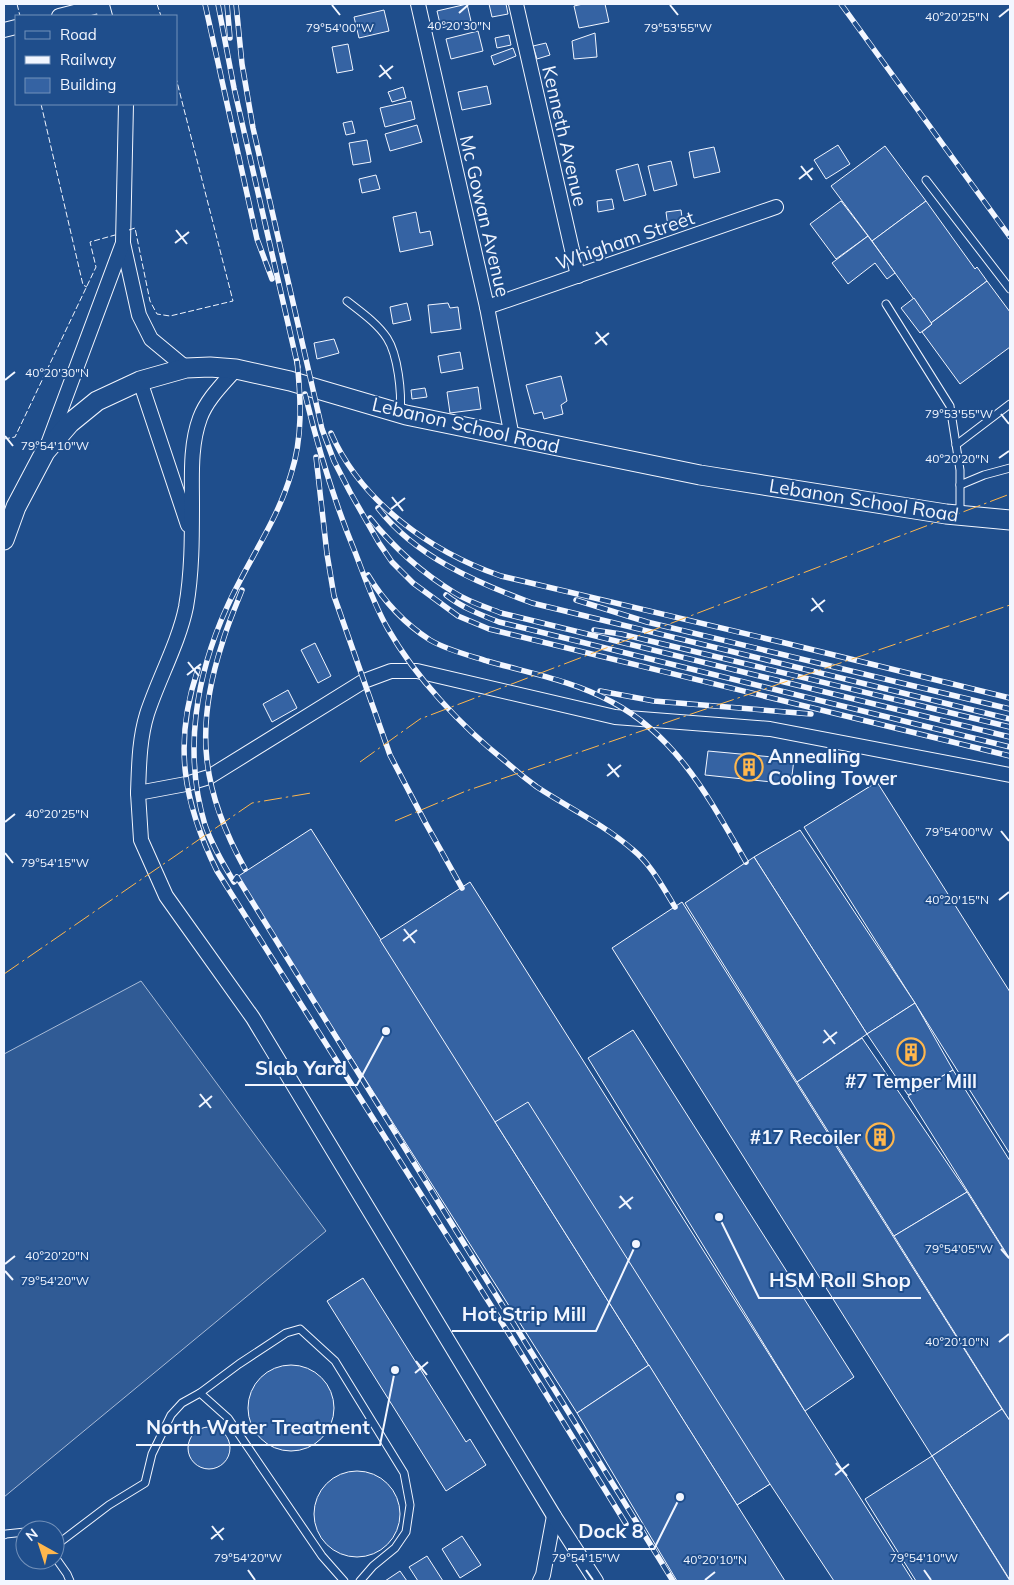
<svg xmlns="http://www.w3.org/2000/svg" width="1014" height="1585" viewBox="0 0 1014 1585" font-family="Mulish,sans-serif">
	<style>
		.built { fill: #305b95; stroke: #a8bbd7 }
		.building { fill: #3563a3; stroke: #f2f6ff }
		.lines { fill: none; stroke-linecap: round; stroke-linejoin: round }
		.lane-casing { stroke: #f2f6ff; stroke-width: 9 }
		.street-casing { stroke: #f2f6ff; stroke-width: 16 }
		.secondary-casing { stroke: #f2f6ff; stroke-width: 21 }
		.lane { stroke: #1f4e8c; stroke-width: 7 }
		.street { stroke: #1f4e8c; stroke-width: 14 }
		.secondary { stroke: #1f4e8c; stroke-width: 19 }
		.rail-casing { stroke: #f2f6ff; stroke-width: 5.5 }
		.rail { stroke: #1f4e8c; stroke-width: 4; stroke-dasharray: 11; stroke-linecap: butt }
		.fence { stroke: #f2f6ff; stroke-width: 1; stroke-dasharray: 6 2.5; stroke-linecap: butt }
		.power { stroke: #ffb74d; stroke-width: 1; stroke-dasharray: 18 4 2.5 4; stroke-linecap: butt }
		.ticks { fill: none; stroke: #f2f6ff; stroke-width: 2 }
		.labels { text-anchor: middle; dominant-baseline: central; stroke-width: 4; stroke-linejoin: round; paint-order: stroke }
		.street-label { font-size: 19px; fill: #f2f6ff; stroke: #1f4e8c }
		.poi-label { font-size: 19px; font-weight: bold; fill: #f2f6ff; stroke: #1f4e8c; text-anchor: start }
		.ticks-label { font-size: 12px; text-anchor: middle; fill: #f2f6ff; stroke: #1f4e8c; stroke-width: 4; stroke-linejoin: round; paint-order: stroke }
		.leader { fill: none; stroke: #f2f6ff; stroke-width: 2 }
		.callout-dot { fill: #f2f6ff; stroke: #1f4e8c; stroke-width: 2 }
		.callout-label { font-size: 20px; text-anchor: middle; font-weight: bold; fill: #f2f6ff; stroke: #1f4e8c; stroke-width: 4; stroke-linejoin: round; paint-order: stroke }
	</style>
	<rect width="100%" height="100%" fill="#1f4e8c"/>
	<path class="built" d="M141,981L326,1231L4,1497V1054Z"/>
	<g class="building">
		<path d="M467,4L471,21L441,28L437,11Z"/>
		<path d="M489,4H506L508,14L492,17Z"/>
		<path d="M583,4H605L609,22L579,28L574,6Z"/>
		<path d="M384,10L389,31L359,38L354,17Z"/>
		<path d="M478,31L483,51L451,59L446,39Z"/>
		<path d="M595,33L597,57L574,59L572,41Z"/>
		<path d="M509,35L511,45L497,48L495,38Z"/>
		<path d="M546,43L550,55L537,59L533,46Z"/>
		<path d="M348,44L353,70L337,73L332,47Z"/>
		<path d="M513,48L516,56L494,65L491,56Z"/>
		<path d="M487,86L491,104L462,110L458,92Z"/>
		<path d="M403,87L406,98L392,102L388,92Z"/>
		<path d="M411,101L415,119L385,127L380,108Z"/>
		<path d="M352,121L355,133L346,135L343,123Z"/>
		<path d="M417,125L422,142L390,151L385,134Z"/>
		<path d="M367,140L371,162L353,165L349,143Z"/>
		<path d="M838,145L850,164L826,179L814,160Z"/>
		<path d="M885,146L926,201L872,241L831,186Z"/>
		<path d="M714,147L720,172L694,178L689,152Z"/>
		<path d="M671,161L677,185L654,191L648,166Z"/>
		<path d="M638,164L646,195L624,201L616,170Z"/>
		<path d="M376,175L380,189L362,193L359,179Z"/>
		<path d="M612,199L614,209L598,212L597,201Z"/>
		<path d="M841,201L868,236L836,259L810,224Z"/>
		<path d="M926,201L975,269L977,267L987,281L931,323L872,241Z"/>
		<path d="M681,210L683,225L668,227L666,212Z"/>
		<path d="M416,212L420,233L430,231L433,245L400,252L393,217Z"/>
		<path d="M868,236L895,273L887,279L875,263L848,284L832,263Z"/>
		<path d="M987,281L1010,312V347L960,384L922,332L932,324L931,323Z"/>
		<path d="M914,298L932,324L920,333L901,308Z"/>
		<path d="M407,303L411,320L393,324L390,307Z"/>
		<path d="M448,303L450,308L458,307L461,329L431,333L428,305Z"/>
		<path d="M334,339L339,353L317,359L314,343Z"/>
		<path d="M460,352L463,369L441,373L438,356Z"/>
		<path d="M561,376L567,401L561,405L563,414L544,419L542,412L534,414L526,385Z"/>
		<path d="M478,387L481,409L450,413L447,392Z"/>
		<path d="M425,388L427,397L412,399L411,390Z"/>
		<path d="M315,643L331,676L318,683L301,650Z"/>
		<path d="M288,690L297,708L272,722L263,704Z"/>
		<path d="M708,751L794,759L791,784L705,775Z"/>
		<path d="M877,782L1010,992V1154L804,827Z"/>
		<path d="M311,829L649,1365L577,1413L237,877Z"/>
		<path d="M800,830L915,1003L867,1034L754,857Z"/>
		<path d="M754,857L867,1034L797,1082L685,903Z"/>
		<path d="M470,882L805,1411L913,1581H834L770,1484L737,1505L380,940Z"/>
		<path d="M682,902L1002,1409L932,1456L612,948Z"/>
		<path d="M915,1003L953,1070L908,1095L867,1034Z"/>
		<path d="M633,1030L854,1377L805,1411L588,1058Z"/>
		<path d="M862,1038L967,1192L894,1236L797,1082Z"/>
		<path d="M953,1070L1010,1161V1259L908,1096Z"/>
		<path d="M528,1102L770,1484L737,1505L495,1122Z"/>
		<path d="M967,1192L1010,1260V1421L894,1236Z"/>
		<path d="M363,1278L466,1442L470,1439L486,1465L446,1491L327,1301Z"/>
		<path d="M649,1365L679,1413L785,1581H677L577,1413Z"/>
		<circle cx="291" cy="1408" r="43"/>
		<path d="M1002,1409L1010,1421V1580L932,1456Z"/>
		<circle cx="209" cy="1448" r="21"/>
		<path d="M932,1456L1010,1581H916L865,1499Z"/>
		<circle cx="357" cy="1514" r="43"/>
		<path d="M462,1536L481,1565L460,1578L442,1549Z"/>
		<path d="M427,1556L443,1581H418L409,1567Z"/>
		<path d="M400,1571L407,1581H385Z"/>
	</g>
	<g class="lines">
		<g class="lane-casing">
			<g id="lane">
				<path d="M926,180L1010,289"/>
				<path d="M347,301C361,312 377,323 387,338C398,355 402,393 400,413"/>
				<path d="M886,304L950,406L960,470V515"/>
				<path d="M956,445L1010,404"/>
				<path d="M960,485L984,475L1010,468"/>
				<path d="M200,1393L239,1364L286,1333L300,1329L335,1361L404,1473L410,1505L406,1532L395,1548L373,1566L360,1581"/>
				<path d="M4,1535L6,1534L25,1532"/>
				<path d="M55,1546L109,1505L145,1483L152,1454L171,1415L182,1403L200,1393L228,1418L322,1556L344,1581"/>
				<path d="M55,1557L67,1574L70,1581"/>
			</g>
		</g>
		<g class="street-casing">
			<g id="street">
				<path d="M418,4L487,307L512,437"/>
				<path d="M516,4L578,276"/>
				<path d="M59,16L102,5L105,16"/>
				<path d="M4,30L16,27"/>
				<path d="M123,243L139,315L151,339L186,368"/>
				<path d="M487,307L776,207"/>
				<path d="M140,381L188,525"/>
				<path d="M48,444L123,243L126,104"/>
				<path d="M138,793C139,767 139,740 147,714C158,680 179,642 186,607C192,573 192,538 192,504C192,476 190,445 200,418C207,399 223,384 236,369"/>
				<path d="M540,1581L543,1575L554,1516"/>
				<path d="M596,1581L554,1516L253,1018L166,896L141,840L138,793L186,784L209,777L364,681L391,671H417L615,717L770,729L1010,775"/>
			</g>
		</g>
		<g class="secondary-casing">
			<path id="secondary" d="M4,540L16,507L45,452L70,423L97,401L140,381L186,368L210,367L236,369L290,381L406,415L700,475L946,514L1010,520"/>
		</g>
		<use href="#lane" class="lane"/>
		<use href="#street" class="street"/>
		<use href="#secondary" class="secondary"/>
		<g class="rail-casing">
			<g id="rail">
				<path d="M205,4L257,239L272,279"/>
				<path d="M218,4L234,88L298,367"/>
				<path d="M227,4L230,38"/>
				<path d="M236,4L242,64L253,128L322,429L334,461L350,492L379,543L392,562L413,583L458,616L489,629L1010,756"/>
				<path d="M841,4L1010,237"/>
				<path d="M297,361C301,399 303,437 291,474C277,522 247,562 227,607C196,675 183,752 205,825C212,845 223,864 234,882L237,877L673,1581"/>
				<path d="M305,394C318,448 334,501 355,552C365,578 374,605 388,629C416,678 461,726 505,761C515,770 526,779 537,787C569,808 603,824 632,849C651,864 662,886 675,907"/>
				<path d="M331,433C361,502 431,552 501,576L785,643L1010,698"/>
				<path d="M316,457L327,554L334,596L390,755L425,822L462,888"/>
				<path d="M378,508C415,556 475,582 532,603L1010,719"/>
				<path d="M370,518C394,548 422,573 455,593C469,602 486,607 501,613L1010,737"/>
				<path d="M368,575C383,600 405,624 430,640C447,650 468,655 487,661C529,673 574,681 612,702C678,737 710,800 746,862"/>
				<path d="M242,590C235,608 227,626 222,644C194,730 202,791 245,869"/>
				<path d="M446,595C461,607 481,615 499,622L1010,747"/>
				<path d="M576,600L647,622L1010,709"/>
				<path d="M594,630L621,634L1010,727"/>
				<path d="M198,669C173,743 183,802 217,871L509,1334L626,1524"/>
				<path d="M600,691L654,701L811,714"/>
			</g>
		</g>
		<use href="#rail" class="rail"/>
		<g class="fence">
			<path d="M17,4L20,16"/>
			<path d="M157,4L161,16"/>
			<path d="M41,104L83,285L87,287"/>
			<path d="M129,230L135,228L150,301L157,314L170,316L233,301L176,78"/>
			<path d="M4,439L15,437L96,267L90,242L115,235"/>
		</g>
		<g class="power">
			<path d="M360,762L420,719L1010,494"/>
			<path d="M395,821L466,791L1010,605"/>
			<path d="M4,974L252,803L311,793"/>
		</g>
	</g>
	<path class="ticks" d="M332,5L340,15M670,5L678,15M459,13L468,5M999,17L1009,9M380,65L391,79M379,77L393,66M801,166L812,180M799,179L813,168M176,230L187,244M175,243L189,232M596,332L607,345M595,344L609,333M5,380L15,372M1001,414L1009,424M5,436L13,446M999,458L1009,451M392,497L403,511M391,509L405,498M812,598L823,612M811,611L825,600M188,662L199,676M187,675L201,664M608,764L619,777M607,776L621,765M5,822L15,814M1001,831L1009,841M5,853L13,863M999,900L1009,892M404,929L415,943M403,941L417,930M824,1030L835,1044M823,1043L837,1032M200,1094L211,1108M199,1107L212,1096M620,1196L631,1209M619,1208L633,1197M1001,1249L1009,1258M5,1264L15,1256M5,1271L13,1280M999,1342L1009,1334M416,1361L427,1375M415,1373L428,1362M836,1463L847,1476M835,1475L849,1464M212,1526L223,1540M211,1539L224,1528M248,1570L255,1580M586,1570L593,1580M924,1570L931,1580M705,1580L715,1572"/>
	<defs>
		<g id="building-ring" transform="scale(1.4375)"><circle r="9.5" fill="#1f4e8c" stroke="#ffb74d" stroke-width="1.5"/><path d="M-4-6H4V6H1V3H-1V6H-4ZM-2.5-4.3h1.7v1.8h-1.7ZM.8-4.3h1.7v1.8H.8ZM-2.5-1h1.7V.8h-1.7ZM.8-1h1.7V.8H.8Z" fill="#ffb74d"/></g>
	</defs>
	<g fill-rule="evenodd">
		<use href="#building-ring" x="749" y="767"/>
		<use href="#building-ring" x="911" y="1052"/>
		<use href="#building-ring" x="880" y="1137"/>
	</g>
	<g class="labels">
		<g class="street-label">
			<text transform="translate(565 136) rotate(77)">Kenneth Avenue</text>
			<text transform="translate(485 216) rotate(77)">Mc Gowan Avenue</text>
			<text transform="translate(625 240) rotate(-19)">Whigham Street</text>
			<text transform="translate(466 425) rotate(13)">Lebanon School Road</text>
			<text transform="translate(864 500) rotate(9)">Lebanon School Road</text>
		</g>
		<g class="poi-label">
			<text x="768" y="756">Annealing<tspan x="768" dy="22">Cooling Tower</tspan></text>
			<text x="911" y="1081" text-anchor="middle">#7 Temper Mill</text>
			<text x="861" y="1137" text-anchor="end">#17 Recoiler</text>
		</g>
	</g>
	<g class="ticks-label">
		<text x="957" y="21">40°20'25"N</text>
		<text x="459" y="30">40°20'30"N</text>
		<text x="340" y="32">79°54'00"W</text>
		<text x="678" y="32">79°53'55"W</text>
		<text x="57" y="377">40°20'30"N</text>
		<text x="959" y="418">79°53'55"W</text>
		<text x="55" y="450">79°54'10"W</text>
		<text x="957" y="463">40°20'20"N</text>
		<text x="57" y="818">40°20'25"N</text>
		<text x="959" y="836">79°54'00"W</text>
		<text x="55" y="867">79°54'15"W</text>
		<text x="957" y="904">40°20'15"N</text>
		<text x="959" y="1253">79°54'05"W</text>
		<text x="57" y="1260">40°20'20"N</text>
		<text x="55" y="1285">79°54'20"W</text>
		<text x="957" y="1346">40°20'10"N</text>
		<text x="248" y="1562">79°54'20"W</text>
		<text x="586" y="1562">79°54'15"W</text>
		<text x="924" y="1562">79°54'10"W</text>
		<text x="715" y="1564">40°20'10"N</text>
	</g>
	<path class="leader" d="M386 1031L357 1085H245M719 1217L759 1298H921M636 1244L596 1331H452M395 1370L380 1445H136M680 1497L654 1549H568"/>
	<g class="callout-dot">
		<circle cx="386" cy="1031" r="5"/>
		<circle cx="719" cy="1217" r="5"/>
		<circle cx="636" cy="1244" r="5"/>
		<circle cx="395" cy="1370" r="5"/>
		<circle cx="680" cy="1497" r="5"/>
	</g>
	<g class="callout-label">
		<text x="301" y="1075">Slab Yard</text>
		<text x="840" y="1287">HSM Roll Shop</text>
		<text x="524" y="1321">Hot Strip Mill</text>
		<text x="258" y="1434">North Water Treatment</text>
		<text x="611" y="1538">Dock 8</text>
	</g>
	<rect width="1014" height="1585" fill="none" stroke="#f2f6ff" stroke-width="10"/>
	<rect x="15" y="15" width="162" height="90" fill="#1f4e8c" stroke="#7391ba"/>
	<rect x="25" y="31" width="25" height="8" fill="#1f4e8c" stroke="#7391ba"/>
	<text x="60" y="40" font-size="15" fill="#f2f6ff">Road</text>
	<rect x="25" y="56" width="25" height="8" fill="#f2f6ff" stroke="#7391ba"/>
	<text x="60" y="65" font-size="15" fill="#f2f6ff">Railway</text>
	<rect x="25" y="78" width="25" height="15" fill="#3563a3" stroke="#7391ba"/>
	<text x="60" y="90" font-size="15" fill="#f2f6ff">Building</text>
	<g transform="translate(40 1545) rotate(321)"><circle r="24" fill="#1f4e8c" stroke="#7391ba"/>
	<path d="M0-4L9 19L0 12L-9 19Z" fill="#ffb74d"/>
	<text y="-8" font-size="14" font-weight="bold" text-anchor="middle" fill="#f2f6ff">N</text>
	</g>
</svg>
